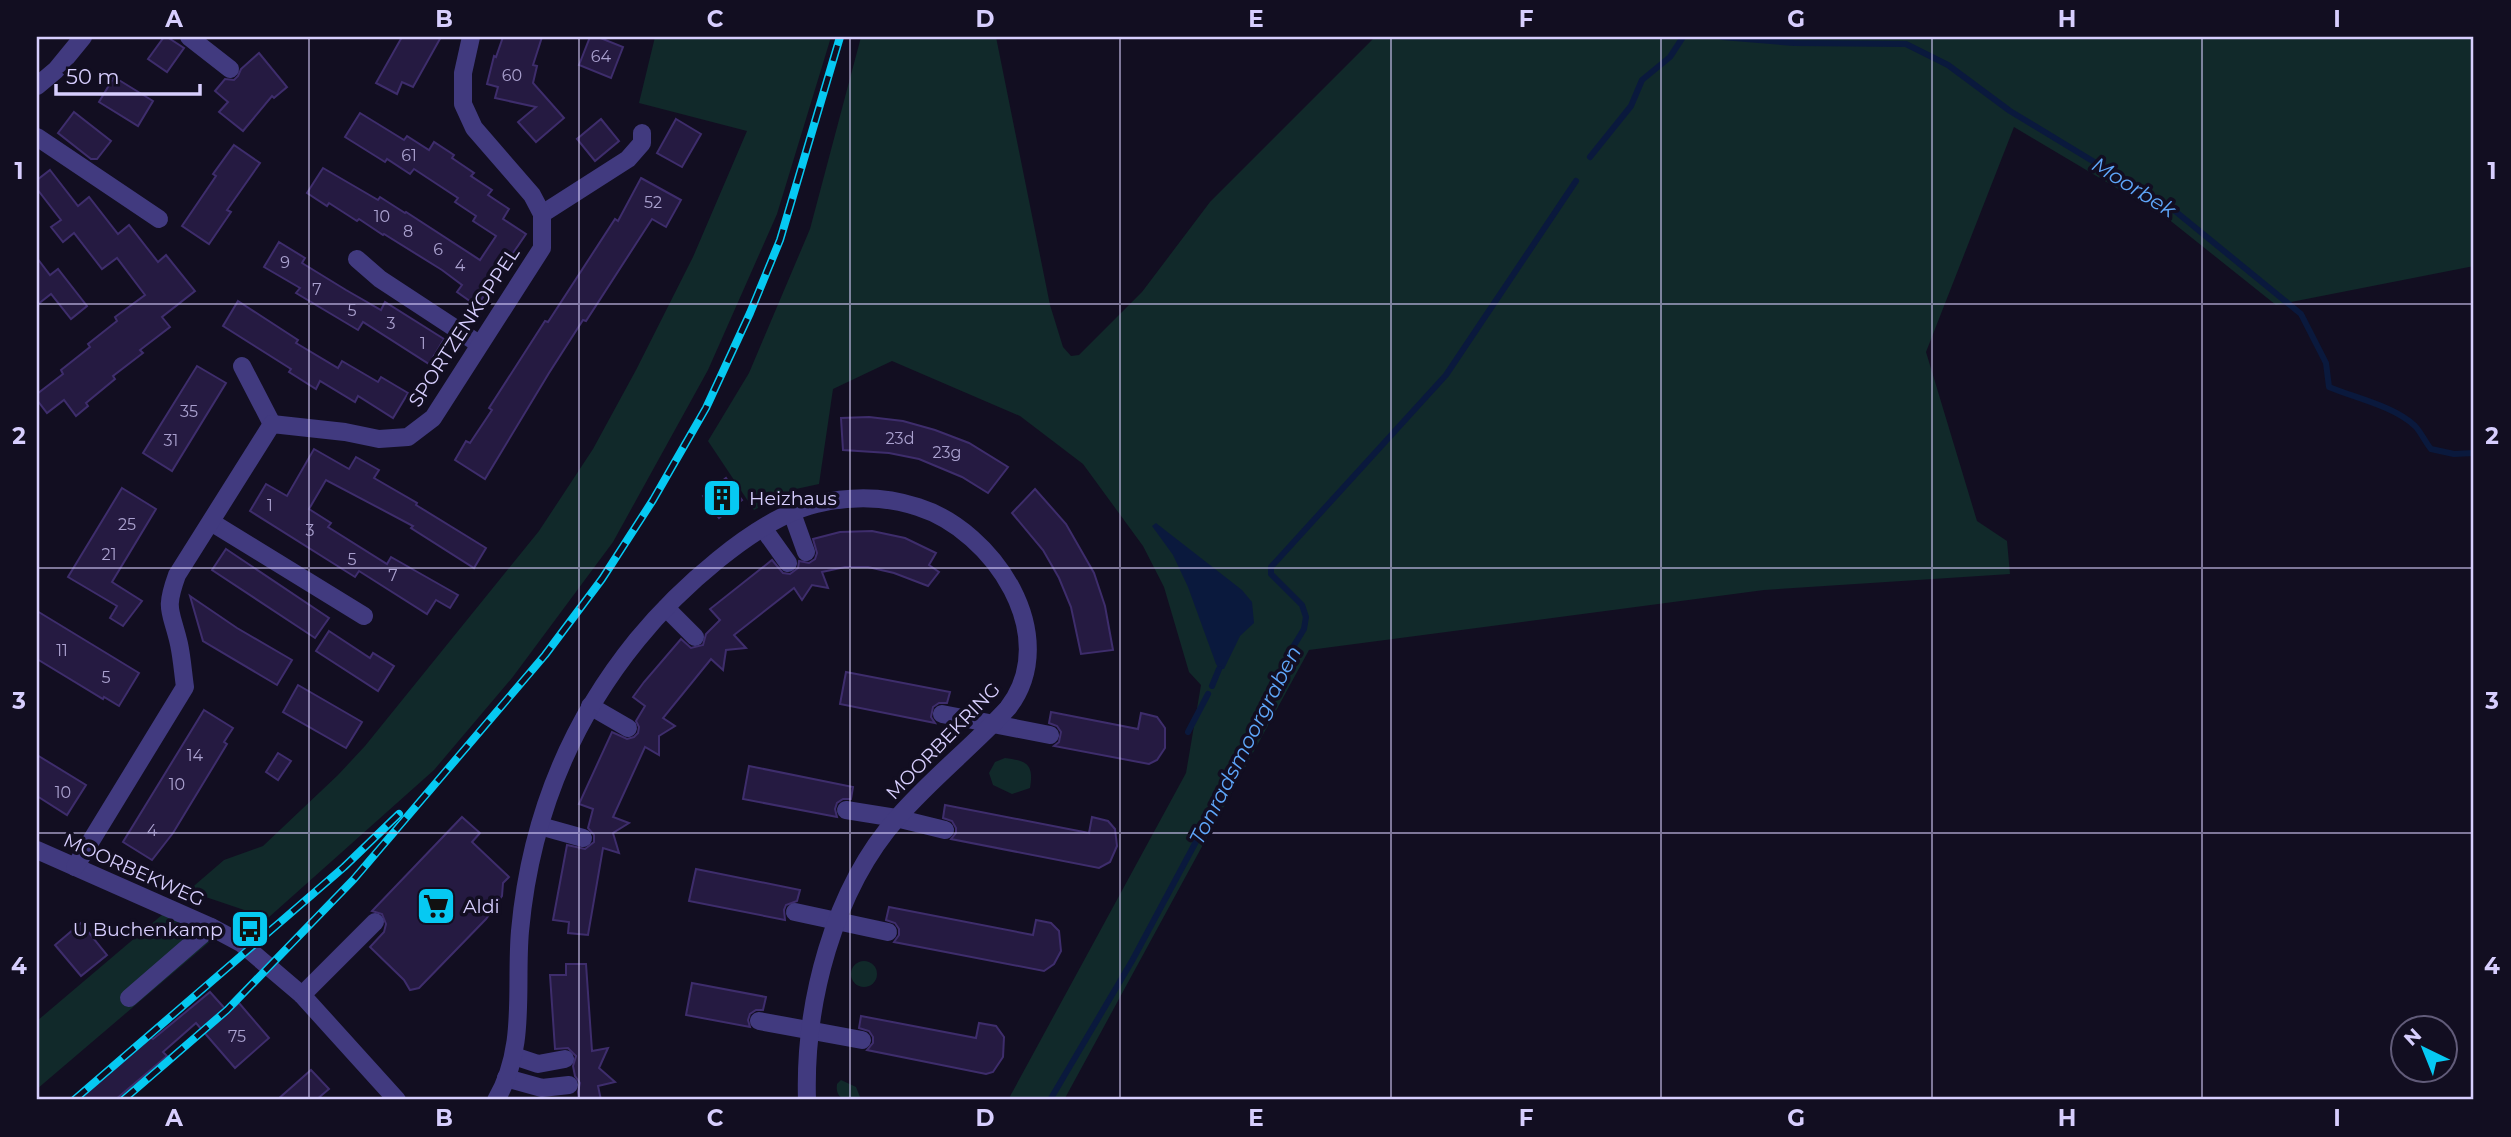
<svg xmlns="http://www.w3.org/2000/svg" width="2511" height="1137" viewBox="0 0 2511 1137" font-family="Montserrat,sans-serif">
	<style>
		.green { fill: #11292a }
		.water { fill: #0a193d }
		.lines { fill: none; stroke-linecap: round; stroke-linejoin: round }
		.stream { stroke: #0a193d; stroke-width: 6 }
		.building { fill: #251a41; stroke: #3e2d6c; stroke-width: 2 }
		.minor { stroke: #413a7f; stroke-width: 18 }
		.rail-casing { stroke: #06c9f2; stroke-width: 8 }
		.rail { stroke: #120e21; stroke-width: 5; stroke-dasharray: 16; stroke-linecap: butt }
		.grid { fill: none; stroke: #d7cefe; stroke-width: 2; stroke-opacity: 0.55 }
		.labels { text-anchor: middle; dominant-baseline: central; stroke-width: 7; stroke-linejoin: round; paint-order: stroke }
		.number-label { font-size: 16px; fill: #aaa1cf }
		.street-label { font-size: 19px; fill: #d7cefe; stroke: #120e21 }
		.poi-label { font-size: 19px; fill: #d7cefe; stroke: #120e21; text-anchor: start }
		.water-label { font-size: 21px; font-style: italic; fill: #5fa7fb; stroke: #120e21 }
		.neatline { fill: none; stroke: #d7cefe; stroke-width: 2.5 }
		.grid-label { font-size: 23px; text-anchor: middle; font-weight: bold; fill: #d7cefe }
	</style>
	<rect width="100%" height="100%" fill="#120e21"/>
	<g class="green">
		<path d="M655,37H831L777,214L708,370L613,542L512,678L434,770L268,918L188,891L224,860L263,846L338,775L365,746L539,531L593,449L636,370L693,257L747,131L639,103Z"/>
		<path d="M861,37H996L1050,305L1063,347L1071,356L1079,355L1142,292L1210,202L1375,37H2474V266L2276,305L2167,218L2014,127L1926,352L1977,521L2007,541L2010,574L1764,590L1309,650L1064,1100H1008L1186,773L1201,685L1189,672L1164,587L1143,546L1083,464L1020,416L892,361L833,389L819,484L796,489L754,510L708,441L749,373L810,229Z"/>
		<path d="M1005,758C1027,761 1034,764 1030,788L1012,794L993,785L989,773L995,762Z"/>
		<path d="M169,909L221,932L37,1089V1021Z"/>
		<circle cx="864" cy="974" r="13"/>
		<path d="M841,1080L856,1087L860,1097L857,1100C845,1100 835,1099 837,1084Z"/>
	</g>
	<path class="water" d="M1156,523L1242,590L1252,602L1254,623L1240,636L1224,669H1219L1216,664L1188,587L1173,555L1152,526Z"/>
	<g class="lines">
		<g class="stream">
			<path d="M1722,37L1794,43L1906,44L1948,65L2010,111L2175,211L2301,314L2326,363L2329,387C2355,398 2394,406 2415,426C2421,432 2425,442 2431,449L2454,454L2474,453"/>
			<path d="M1590,157L1631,106L1642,80L1670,57L1683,37"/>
			<path d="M1212,686L1219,669"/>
			<path d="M1188,732L1208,694"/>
			<path d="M1050,1100L1132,961L1258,726L1290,652L1304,629L1306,617L1302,605L1271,574V567L1446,375L1576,181"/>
		</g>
	</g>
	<g class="building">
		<path d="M164,37H167L184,48L167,72L148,59Z"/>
		<path d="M402,37H441L413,87L402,82L397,94L376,83Z"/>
		<path d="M503,37H542L533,65L537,66L533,83L564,118L536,142L518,122L536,107L495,98L498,87L487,84L494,56L496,57Z"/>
		<path d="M590,37H598L623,47L611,78L579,65Z"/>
		<path d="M259,53L287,87L274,98L272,96L243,131L219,112L228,102L215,91L225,79L234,80L238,76L241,69Z"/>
		<path d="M114,77L153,101L138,126L99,102Z"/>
		<path d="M74,112L111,141L97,159H91L58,133Z"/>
		<path d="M360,113L404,140L407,136L429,150L434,142L454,155L452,158L474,173L471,176L492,190L488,195L509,209L503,219L526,234L477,306L457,292L462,285L442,270L384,234L383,235L359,219L357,221L329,203L327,206L307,193L323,168L378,200L380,197L405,213L406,212L480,260L496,236L473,221L476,216L455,202L458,198L414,169L410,174L387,159L385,162L345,137Z"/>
		<path d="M601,119L619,141L595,161L577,139Z"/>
		<path d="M676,119L701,134L682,167L657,153Z"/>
		<path d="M234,145L260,163L227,210L231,212L209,244L182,226L216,176L213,174Z"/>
		<path d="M50,170L78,206L89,197L118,234L129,225L158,262L166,255L195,291L162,317L170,327L140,350L143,353L113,376L115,379L86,403L88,406L76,416L64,400L47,413L37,400V394L63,374L61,370L90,347L88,344L117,321L115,317L145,295L117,258L102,269L74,233L63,242L51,227L61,220L37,189V180Z"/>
		<path d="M641,178L681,200L666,227L652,219L586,321L583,320L549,373L485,479L455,460L466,441L470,443L492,410L489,408L545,321L548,322L615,219L618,221Z"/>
		<path d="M279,242L305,258L302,263L346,290L381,310L385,302L444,339L429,364L363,322L358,330L296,293L300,288L264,267Z"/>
		<path d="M37,258L50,275L58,269L87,306L71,319L51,294L37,305Z"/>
		<path d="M238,301L298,340L296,343L338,368L342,361L378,382L381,377L408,393L393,418L358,396L355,402L320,381L316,389L289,372L291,369L223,326Z"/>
		<path d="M197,366L226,383L172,471L143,453Z"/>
		<path d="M869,417L903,421L935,430L969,443L1008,467L988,493L962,477L919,459L889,453L843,450L841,418Z"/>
		<path d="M314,449L349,469L356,457L379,470L374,478L417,503L416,505L486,548L474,568L411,528L413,526L326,480L309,509L331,523L328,527L387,564L391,557L458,595L450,608L436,600L427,614L359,571L355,577L250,511L266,484L287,496Z"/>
		<path d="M726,478L742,500L719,518L703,496Z"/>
		<path d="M122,488L156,509L112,582L142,601L123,626L110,618L117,606L68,577Z"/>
		<path d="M1035,489L1066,524L1094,573L1105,606L1113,650L1081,654L1071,607L1059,578L1043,550L1012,513Z"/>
		<path d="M872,531L905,538L936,553L929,565L939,572L928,586L894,573L868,567H845L822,572L828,588L812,585L802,600L794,588L734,635L746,648L726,650L723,670L711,659L663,718L675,726L659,736V755L645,747L613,817L629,823L613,833L619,853L603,848L588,935L568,933L569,922L553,920L567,845L585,849L594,842V835L588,828L593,809L579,804L612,732L627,739L634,737L638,733L639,727L636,721L645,706L633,697L644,682L681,639L691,648L703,645L706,634L720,620L710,609L772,560L783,573L790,574L798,568L799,561L809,563L815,559L817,553L813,539L840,532Z"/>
		<path d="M226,549L329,618L315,638L212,570Z"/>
		<path d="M190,596L237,628L292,660L277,685L203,641Z"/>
		<path d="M37,611L139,673L119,706L104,697L103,699L37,659Z"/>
		<path d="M329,631L370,658L373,653L394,666L378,691L316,651Z"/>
		<path d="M846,672L950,692L947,703H939L933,707L931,717L935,723L840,704Z"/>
		<path d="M298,685L362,722L346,748L283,712Z"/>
		<path d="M204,710L233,728L224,742L227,744L173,833L152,860L123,842Z"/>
		<path d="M1051,712L1138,729L1141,713L1157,717L1165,728V748L1157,760L1149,764L1054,746L1059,742L1061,732L1057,726L1049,723Z"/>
		<path d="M278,753L291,761L278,780L266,772Z"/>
		<path d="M37,755L86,785L67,815L37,796Z"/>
		<path d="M749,766L853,787L851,799H843L837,803L835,809L837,817L743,799Z"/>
		<path d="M945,805L1089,833L1092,817L1108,821L1115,829L1117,846L1110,862L1099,868L951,839L956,833V828L952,821L943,818Z"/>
		<path d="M462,817L480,833L472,842L509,877L503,883L502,896L486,919L419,988L410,990L404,980L370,947L384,932L386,924L382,914L372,911Z"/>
		<path d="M696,869L800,890L797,901L786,905L784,910L785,920L689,901Z"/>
		<path d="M889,907L1033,935L1036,920L1051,923L1059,931L1061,951L1054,964L1044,971L894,942L899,935V929L895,923L886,920Z"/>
		<path d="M81,923L107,955L81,976L55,945Z"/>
		<path d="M566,964H586L592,1051L608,1048L599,1068L615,1082L598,1086L601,1100H579L578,1092L580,1083L575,1076L573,1066L576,1056L568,1048L555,1049L550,975H566Z"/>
		<path d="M692,983L766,997L763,1010H756L750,1014L748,1020L750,1027L686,1015Z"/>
		<path d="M210,992L228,1012L239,1003L269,1038L235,1068L196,1023L163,1052L167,1056L115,1100H77L150,1037L153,1039Z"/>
		<path d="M861,1016L976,1038L979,1023L996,1026L1004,1037L1003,1057L993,1072L986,1074L867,1050L873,1043V1037L869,1031L859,1028Z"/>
		<path d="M311,1070L329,1089L316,1100H277Z"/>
	</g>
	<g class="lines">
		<g class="minor">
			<path d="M189,37L230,69"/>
			<path d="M37,86L56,70L83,37"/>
			<path d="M37,137L159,219"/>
			<path d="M542,214L628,159L642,143V133"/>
			<path d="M357,259L380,279L479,344"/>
			<path d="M242,366L272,424"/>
			<path d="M792,513L806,552"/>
			<path d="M211,522L364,616"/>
			<path d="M763,528L788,563"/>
			<path d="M666,608L695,637"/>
			<path d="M590,706L628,728"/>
			<path d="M942,714L1050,735"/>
			<path d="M846,810L896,818L945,830"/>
			<path d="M540,826L583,838"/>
			<path d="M37,850L211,927L241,943L302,995L397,1100"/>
			<path d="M75,867L185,687C183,673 182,658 179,644C171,609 164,611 177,575L272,424L345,432L379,439L408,437L433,418L542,248V214L532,195L474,128L463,104V73L471,37"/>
			<path d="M795,912L888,932"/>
			<path d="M302,995L375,922"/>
			<path d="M129,998L211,927"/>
			<path d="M759,1021L862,1040"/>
			<path d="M514,1056L538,1064L565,1059"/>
			<path d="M506,1078L542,1088L569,1085"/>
			<path d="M496,1100C527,1048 515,988 520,931C530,821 568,725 637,640C676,592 755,519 816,504C849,496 885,496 918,507C994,531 1063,636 1008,708C973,746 932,778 898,817C833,890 804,1004 807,1100"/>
		</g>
		<g class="rail-casing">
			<g id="rail">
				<path d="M74,1100L344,867L399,814"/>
				<path d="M123,1100L227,1010L354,879L545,655L602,579L653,500L706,408L750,313L780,240L840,37"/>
			</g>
		</g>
		<use href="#rail" class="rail"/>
	</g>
	<path class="grid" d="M309,37V1100M579,37V1100M850,37V1100M1120,37V1100M1391,37V1100M1661,37V1100M1932,37V1100M2202,37V1100M37,304H2474M37,568H2474M37,833H2474"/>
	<defs>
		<g id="building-square" transform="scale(2.0125)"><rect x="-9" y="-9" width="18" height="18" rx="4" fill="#06c9f2" stroke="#120e21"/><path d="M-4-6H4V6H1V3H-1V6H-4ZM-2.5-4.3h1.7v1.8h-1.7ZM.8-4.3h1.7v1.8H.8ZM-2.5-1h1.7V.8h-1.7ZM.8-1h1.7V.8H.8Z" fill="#111"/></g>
		<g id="supermarket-square" transform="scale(2.0125)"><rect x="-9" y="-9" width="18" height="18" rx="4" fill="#06c9f2" stroke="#120e21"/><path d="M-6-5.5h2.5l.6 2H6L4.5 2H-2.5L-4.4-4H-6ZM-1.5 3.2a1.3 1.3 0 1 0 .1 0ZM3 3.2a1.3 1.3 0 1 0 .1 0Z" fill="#111"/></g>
		<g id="bus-square" transform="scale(2.0125)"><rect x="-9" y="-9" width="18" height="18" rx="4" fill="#06c9f2" stroke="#120e21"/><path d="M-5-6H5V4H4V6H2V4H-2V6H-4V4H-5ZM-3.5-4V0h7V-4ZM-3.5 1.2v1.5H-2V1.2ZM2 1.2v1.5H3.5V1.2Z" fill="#111"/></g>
	</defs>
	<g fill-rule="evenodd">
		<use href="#building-square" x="722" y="498"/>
		<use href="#supermarket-square" x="436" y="906"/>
		<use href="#bus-square" x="250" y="929"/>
	</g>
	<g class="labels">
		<g class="number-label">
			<text x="601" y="56">64</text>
			<text x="512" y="75">60</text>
			<text x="409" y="155">61</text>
			<text x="653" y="202">52</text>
			<text x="382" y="216">10</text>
			<text x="408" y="231">8</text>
			<text x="438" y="249">6</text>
			<text x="285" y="262">9</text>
			<text x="460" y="265">4</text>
			<text x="317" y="289">7</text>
			<text x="352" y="310">5</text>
			<text x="391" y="323">3</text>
			<text x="423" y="343">1</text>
			<text x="189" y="411">35</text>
			<text x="900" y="438">23d</text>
			<text x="171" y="440">31</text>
			<text x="947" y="452">23g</text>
			<text x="270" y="505">1</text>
			<text x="127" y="524">25</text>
			<text x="310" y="530">3</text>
			<text x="109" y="554">21</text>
			<text x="352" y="559">5</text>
			<text x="393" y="575">7</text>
			<text x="62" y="650">11</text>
			<text x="106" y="677">5</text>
			<text x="195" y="755">14</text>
			<text x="177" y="784">10</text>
			<text x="63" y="792">10</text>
			<text x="152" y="830">4</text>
			<text x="237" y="1036">75</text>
		</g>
		<g class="street-label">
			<text transform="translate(464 327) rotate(-57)">SPORTZENKOPPEL</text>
			<text transform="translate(943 741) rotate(-46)">MOORBEKRING</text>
			<text transform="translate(134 870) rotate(24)">MOORBEKWEG</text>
		</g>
		<g class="poi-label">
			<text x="749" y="498">Heizhaus</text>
			<text x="463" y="906">Aldi</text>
			<text x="223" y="929" text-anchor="end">U Buchenkamp</text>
		</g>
		<g class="water-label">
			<text transform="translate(2134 187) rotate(32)">Moorbek</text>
			<text transform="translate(1245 745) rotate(-63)">Tonradsmoorgraben</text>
		</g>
	</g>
	<rect width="2511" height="1137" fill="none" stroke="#120e21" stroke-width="77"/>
	<g transform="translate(2424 1049) rotate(317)"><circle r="33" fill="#120e21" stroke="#615b79" stroke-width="2"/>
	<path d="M0-5L12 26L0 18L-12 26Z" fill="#06c9f2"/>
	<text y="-10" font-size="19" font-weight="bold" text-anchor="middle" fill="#d7cefe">N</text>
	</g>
	<path d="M56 84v10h144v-10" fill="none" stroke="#d7cefe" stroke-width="3.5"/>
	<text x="66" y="84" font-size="21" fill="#d7cefe" stroke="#120e21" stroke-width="5" paint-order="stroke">50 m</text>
	<rect x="38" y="38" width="2434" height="1060" class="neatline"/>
	<g class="grid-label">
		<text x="174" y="27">A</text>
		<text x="444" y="27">B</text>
		<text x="715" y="27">C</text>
		<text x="985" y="27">D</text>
		<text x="1256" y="27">E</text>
		<text x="1526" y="27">F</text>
		<text x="1796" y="27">G</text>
		<text x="2067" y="27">H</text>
		<text x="2337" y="27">I</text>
		<text x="19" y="179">1</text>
		<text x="2492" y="179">1</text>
		<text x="19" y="444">2</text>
		<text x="2492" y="444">2</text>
		<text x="19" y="709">3</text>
		<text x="2492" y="709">3</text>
		<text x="19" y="974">4</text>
		<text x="2492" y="974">4</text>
		<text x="174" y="1126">A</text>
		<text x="444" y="1126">B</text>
		<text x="715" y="1126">C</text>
		<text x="985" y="1126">D</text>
		<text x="1256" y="1126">E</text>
		<text x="1526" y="1126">F</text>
		<text x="1796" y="1126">G</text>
		<text x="2067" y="1126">H</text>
		<text x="2337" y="1126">I</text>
	</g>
</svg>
